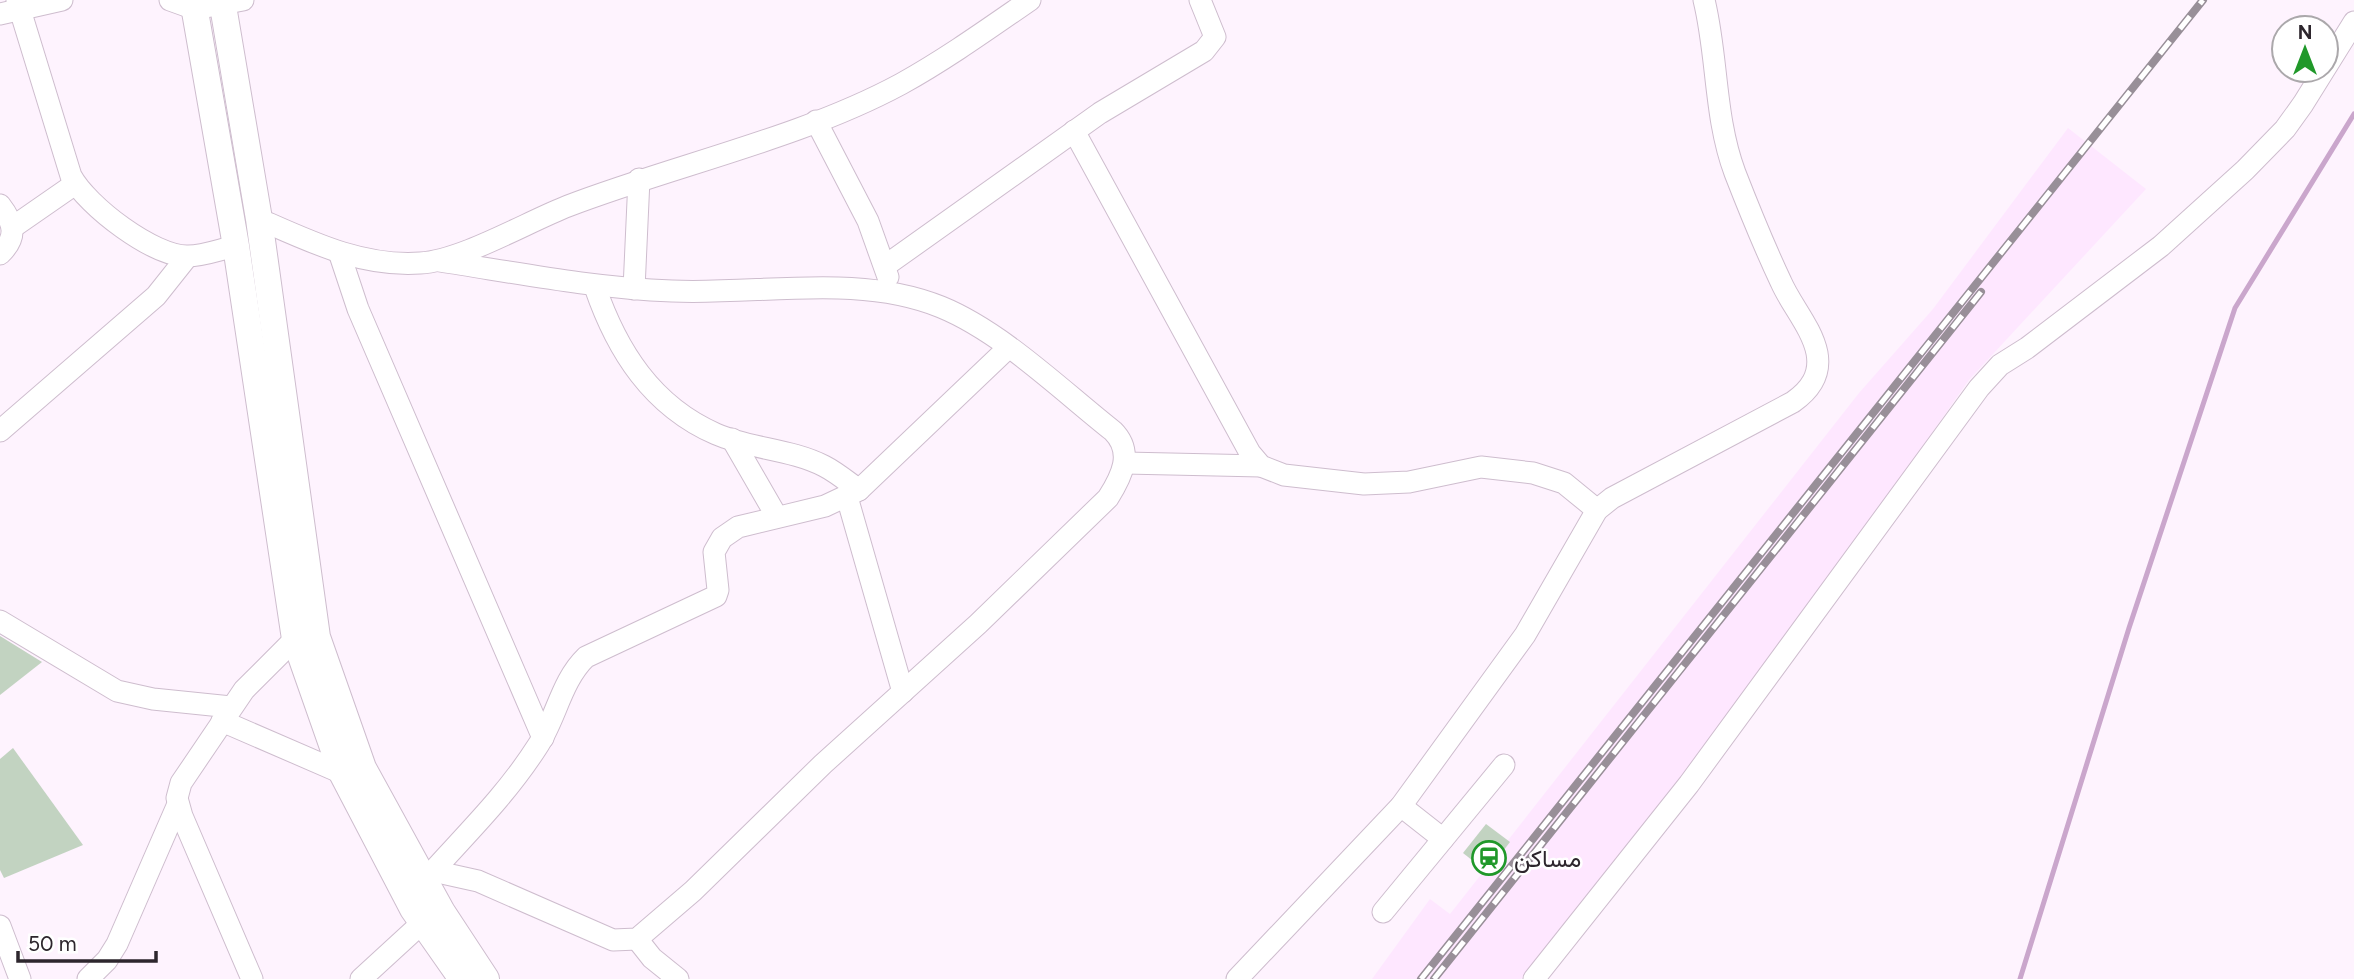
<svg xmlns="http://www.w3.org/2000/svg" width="2354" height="979" viewBox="0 0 2354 979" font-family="Figtree,Vazirmatn,sans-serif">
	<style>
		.built { fill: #fee7ff }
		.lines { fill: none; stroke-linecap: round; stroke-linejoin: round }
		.stream { stroke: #caa6cc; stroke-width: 5 }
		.building { fill: #c2d3c1 }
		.minor-casing { stroke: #cebdce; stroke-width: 23 }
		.tertiary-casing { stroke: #cebdce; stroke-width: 28 }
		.minor { stroke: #fff; stroke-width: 21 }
		.tertiary { stroke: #fff; stroke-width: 26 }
		.rail-casing { stroke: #988f98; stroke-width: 8 }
		.rail { stroke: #fff; stroke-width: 5; stroke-dasharray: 16; stroke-linecap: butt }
		.labels { text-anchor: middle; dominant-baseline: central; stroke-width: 5; stroke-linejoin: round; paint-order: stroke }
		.poi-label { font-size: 24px; fill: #2d262d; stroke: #fff; text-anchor: start }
	</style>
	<rect width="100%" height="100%" fill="#fef3fe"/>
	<path class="built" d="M2068,128L2146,189L1969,380L1757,682L1521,979H1372L1430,899L1450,914L1859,393L1933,309Z"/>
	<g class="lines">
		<path class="stream" d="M2020,979L2129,628L2235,308L2354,114"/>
	</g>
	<g class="building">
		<path d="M0,636L42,662L0,695Z"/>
		<path d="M13,748L83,845L4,878L0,870V759Z"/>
		<path d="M1486,824L1510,842L1487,872L1463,853Z"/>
	</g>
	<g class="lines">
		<g class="minor-casing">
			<g id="minor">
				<path d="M17,0L71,176C87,206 154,257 188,256C204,256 221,249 236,246"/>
				<path d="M170,0L195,9L243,0"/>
				<path d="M0,14L62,0"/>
				<path d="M816,121L868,221L888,277"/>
				<path d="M1074,131L1250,453L1261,466L1284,475L1364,484L1409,482L1481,467L1533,473L1564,483L1597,510"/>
				<path d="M0,205C14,223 18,237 0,254"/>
				<path d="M259,219C311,242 362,267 420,263C461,261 527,222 568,206C675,165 801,138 901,84C946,59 988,29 1030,0"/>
				<path d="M13,227L75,184"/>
				<path d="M340,255L358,309L543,738"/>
				<path d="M885,266L1100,113L1204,51L1215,37L1200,0"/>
				<path d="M595,287C617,351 652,406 716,434C750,449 791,449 824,466C836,472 848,482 859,490"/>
				<path d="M634,289L639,179"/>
				<path d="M0,431L156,296L187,257"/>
				<path d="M732,439L777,517"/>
				<path d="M1125,463L1261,466"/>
				<path d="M847,497L903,692"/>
				<path d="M0,621L117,691L153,699L231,707"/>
				<path d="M222,721L342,773"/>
				<path d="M1401,806L1443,839"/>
				<path d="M433,871L478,881L613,940L637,939L693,891L823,764L978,624L1108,498C1122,476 1134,452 1113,431C1061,390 1002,332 941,307C858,273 759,295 672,291C593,288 518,273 440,261"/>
				<path d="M425,880C464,836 505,797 537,747C556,719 561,681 586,657L716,596L718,590L714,552L722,538L738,527L825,506L859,490L1008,348"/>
				<path d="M1383,912L1504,765"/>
				<path d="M0,926L20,979"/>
				<path d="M637,939L652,958L678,979"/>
				<path d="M88,979L107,960L117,944L178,804"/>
				<path d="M252,979L182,816L177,798L181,783L244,690L295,639"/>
				<path d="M361,979L434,912"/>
				<path d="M1237,979L1401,806L1525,635L1597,510L1612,498L1793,402C1810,390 1821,375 1817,353C1812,328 1791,305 1781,282C1764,246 1749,209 1735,173C1714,117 1718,57 1704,0"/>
				<path d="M1534,979L1689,784L1979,388L2000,365L2027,348L2161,246L2245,170L2285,129L2303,104L2354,22"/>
			</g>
		</g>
		<g class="tertiary-casing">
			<g id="tertiary">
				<path d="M193,0L236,246L295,639L342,773L413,909L462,979"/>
				<path d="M222,0L259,219L317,637L363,768L442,912L486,979"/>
			</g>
		</g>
		<use href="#minor" class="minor"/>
		<use href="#tertiary" class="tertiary"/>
		<g class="rail-casing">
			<g id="rail">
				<path d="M1421,979L2203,0"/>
				<path d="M1434,979L1981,292"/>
			</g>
		</g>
		<use href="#rail" class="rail"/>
	</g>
	<defs>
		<g id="station-ring" transform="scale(1.75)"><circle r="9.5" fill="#fff" stroke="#20982a" stroke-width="1.5"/><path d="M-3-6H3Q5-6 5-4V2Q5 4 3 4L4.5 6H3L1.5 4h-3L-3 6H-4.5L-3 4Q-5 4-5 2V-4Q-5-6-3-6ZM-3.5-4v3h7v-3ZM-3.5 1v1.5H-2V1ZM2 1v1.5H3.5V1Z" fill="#20982a"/></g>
	</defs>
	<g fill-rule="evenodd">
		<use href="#station-ring" x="1489" y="858"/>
	</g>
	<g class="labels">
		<g class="poi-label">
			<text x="1514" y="858">مساكن</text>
		</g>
	</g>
	<g transform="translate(2305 49)"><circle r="33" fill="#ffffff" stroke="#aba8ab" stroke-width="2"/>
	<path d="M0-5L12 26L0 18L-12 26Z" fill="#20982a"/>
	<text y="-10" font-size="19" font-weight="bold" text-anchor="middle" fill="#2d262d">N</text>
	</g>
	<path d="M18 951v10h138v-10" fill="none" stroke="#2d262d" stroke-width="3.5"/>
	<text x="28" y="951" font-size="21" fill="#2d262d" stroke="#ffffff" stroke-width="5" paint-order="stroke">50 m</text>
</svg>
